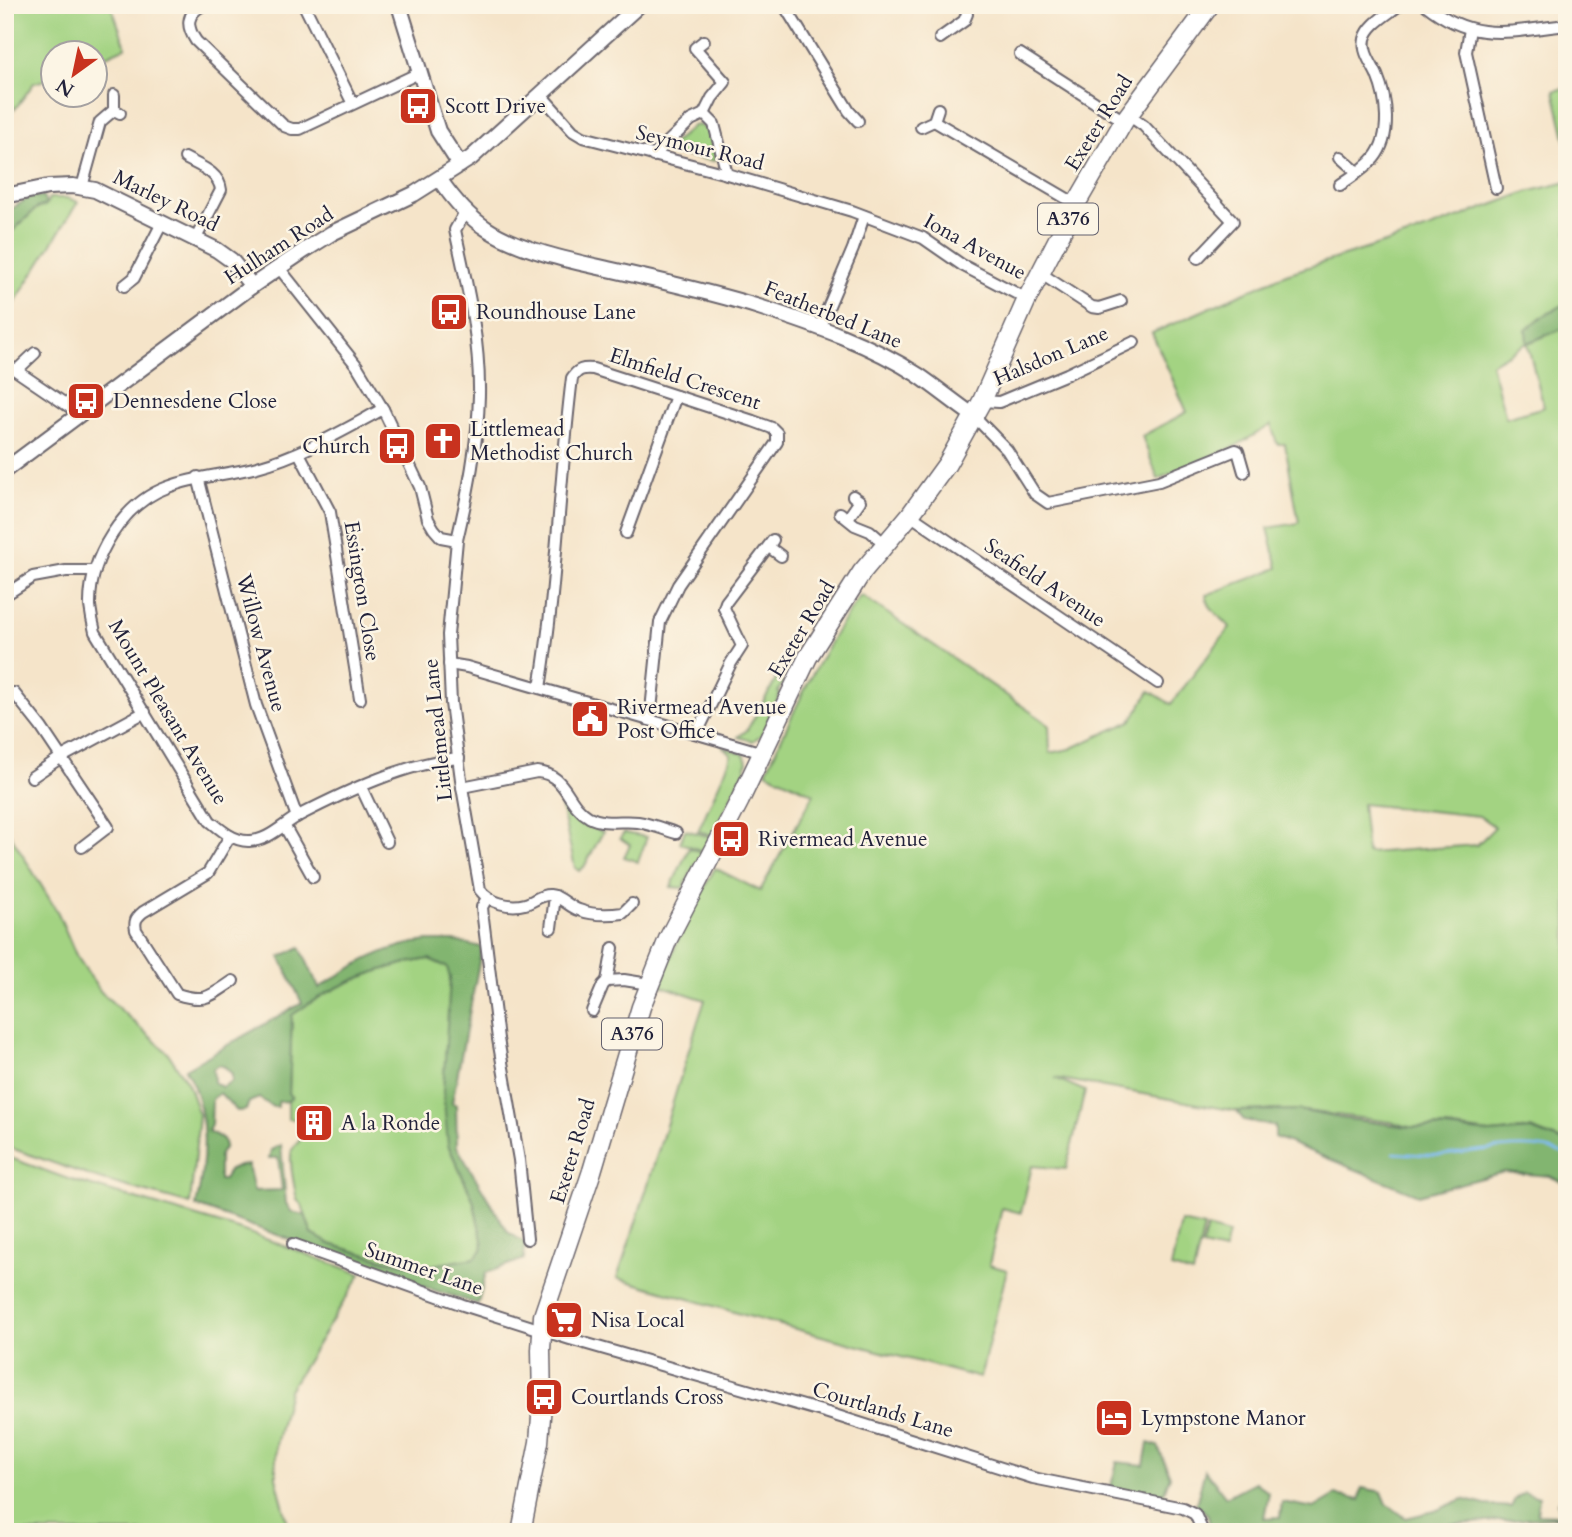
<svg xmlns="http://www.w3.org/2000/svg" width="1572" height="1537" viewBox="0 0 1572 1537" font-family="Cardo,serif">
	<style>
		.green { fill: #a3d382; stroke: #627a5e; stroke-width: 2; fill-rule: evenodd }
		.forest { fill: #82b570; stroke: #526c56; stroke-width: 2; fill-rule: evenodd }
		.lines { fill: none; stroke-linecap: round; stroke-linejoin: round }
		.stream { stroke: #81bcf3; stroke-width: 2.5 }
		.minor-casing { stroke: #6c666d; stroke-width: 14 }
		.tertiary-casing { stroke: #6c666d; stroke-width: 18 }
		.trunk-casing { stroke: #6c666d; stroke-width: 21 }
		.minor { stroke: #fff; stroke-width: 10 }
		.tertiary { stroke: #fff; stroke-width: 14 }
		.trunk { stroke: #fff; stroke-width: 18 }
		.labels { text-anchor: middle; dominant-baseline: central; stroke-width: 5; stroke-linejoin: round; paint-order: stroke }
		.shield { fill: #fcf5e5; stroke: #63616e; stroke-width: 2 }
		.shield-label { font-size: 19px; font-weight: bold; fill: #22223b }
		.poi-label { font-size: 21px; fill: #22223b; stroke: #fcf5e5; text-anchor: start }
		.street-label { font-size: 21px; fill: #22223b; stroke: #fcf5e5 }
	</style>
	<rect width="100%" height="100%" fill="#fcf5e5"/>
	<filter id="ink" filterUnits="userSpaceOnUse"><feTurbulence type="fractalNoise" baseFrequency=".0143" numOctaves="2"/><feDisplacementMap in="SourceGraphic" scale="14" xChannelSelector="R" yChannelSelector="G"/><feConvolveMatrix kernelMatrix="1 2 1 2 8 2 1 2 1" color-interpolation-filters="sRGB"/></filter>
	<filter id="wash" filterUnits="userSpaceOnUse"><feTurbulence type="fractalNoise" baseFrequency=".00686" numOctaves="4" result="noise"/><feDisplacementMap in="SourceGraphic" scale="28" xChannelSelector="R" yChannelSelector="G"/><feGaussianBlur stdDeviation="1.57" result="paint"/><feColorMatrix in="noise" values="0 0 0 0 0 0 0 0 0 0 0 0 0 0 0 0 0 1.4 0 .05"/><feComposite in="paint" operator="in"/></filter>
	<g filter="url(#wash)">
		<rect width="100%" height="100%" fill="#f5e4c9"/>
		<g class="green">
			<path d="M5,5H111L126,47L95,61L94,52H52V78L34,83L15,109L5,102Z"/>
			<path d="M1567,87V146L1554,91Z"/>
			<path d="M699,125L710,131L715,151V161L667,153L668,148L693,126Z"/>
			<path d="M1567,182V303L1540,318L1528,343L1567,327V1143L1531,1129L1490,1133L1447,1127H1409L1391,1122L1298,1110L1236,1111L1055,1078L1085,1091L1066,1169L1032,1166L1021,1213L1002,1208L989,1265L1007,1270L980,1378L758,1319L617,1278C650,1187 674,1092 705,1000L659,985L685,924L715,868L760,891L814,794L766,772C794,711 821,649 861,595L1044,721L1049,726L1050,753L1070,749L1131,721L1150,691L1171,704L1230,627C1219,613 1211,615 1206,595L1278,568L1268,528L1299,523L1285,444H1277L1271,425L1234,447L1158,479L1142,436L1187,412L1152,333L1286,274L1414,234L1527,192ZM1527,343L1544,407L1506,418L1491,364ZM1362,804L1479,816L1495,827L1477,845L1367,853Z"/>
			<path d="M49,198H68L78,202L5,318V238L37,208L46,205Z"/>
			<path d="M774,676L783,682L778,692L780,694L761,735L753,741L738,737L747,730L776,680Z"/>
			<path d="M722,746L744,754L747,762L745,770L712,835L698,831L729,762L731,754Z"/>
			<path d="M560,801L583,825L603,832L584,867L579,871L575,868Z"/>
			<path d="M5,826L58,913L76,955L101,992L168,1053L188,1084L199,1115L190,1204L99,1179L5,1146Z"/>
			<path d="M685,830L711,837L703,851L680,843Z"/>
			<path d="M624,833L647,837L638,862L624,857L630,845L620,838Z"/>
			<path d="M689,848L702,852L683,888L671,887Z"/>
			<path d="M429,959L448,967L450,978L448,1145L473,1199L483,1244L482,1250L475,1258L421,1267L353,1252L330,1244L312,1234L302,1205L297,1200C295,1189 287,1157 293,1148C297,1143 301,1141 303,1134L311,1138C326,1132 336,1119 316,1110L307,1112L304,1110L298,1116L299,1119H288V1101L292,1097L289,1095L292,1015C333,985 378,967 429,959Z"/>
			<path d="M5,1156L68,1179L238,1229L361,1274L289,1390L276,1445V1477L290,1532H5Z"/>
			<path d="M1181,1222L1204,1227L1193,1274L1171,1268Z"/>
			<path d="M1207,1228L1228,1234L1224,1251L1202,1246Z"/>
		</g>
		<g class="forest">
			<path d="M43,196L46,205L37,208L5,238V213L30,197Z"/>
			<path d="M1567,303V327L1527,343L1526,330L1540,318Z"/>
			<path d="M428,941H454L482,947L452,1103L456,1105L457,1147L508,1232L525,1243L524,1259L486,1273L478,1304L418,1285L196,1206C206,1160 210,1110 185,1069L302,1003L280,957L300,947L319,988C354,965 386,945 428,941ZM429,959L447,967L450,978L443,1091L448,1145L473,1199L483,1244L482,1250L475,1258L421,1267L388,1261L330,1244L312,1234L305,1215L291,1212L286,1203L281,1145L271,1150L269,1158H278L282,1190L254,1191L248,1165L239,1166L229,1170L224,1180H219V1156L225,1146L223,1139L208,1131L211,1125L212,1099L220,1093L237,1111L246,1110L249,1102L259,1098L273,1107H278V1102L288,1101L292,1097L289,1095L292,1015C333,985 378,967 429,959ZM218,1065L225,1067L232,1074V1081L222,1087L214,1082L213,1069Z"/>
			<path d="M1298,1110L1340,1118L1409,1127L1446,1128L1490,1133L1531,1130L1567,1143V1184L1549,1176L1504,1172L1418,1195L1275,1137V1126L1244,1120L1236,1111Z"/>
			<path d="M1148,1443L1158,1446L1170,1476L1162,1499L1110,1490L1117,1462L1144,1465Z"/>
			<path d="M1205,1470L1226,1497L1255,1482L1269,1493L1264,1518L1280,1517L1282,1502L1314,1508L1336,1495L1360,1500L1362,1488L1382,1492L1387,1504L1406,1518L1435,1511L1463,1499L1485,1505L1511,1507L1515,1499L1524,1492L1539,1497L1537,1514L1560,1515L1557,1503L1567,1489V1516L1405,1528L1402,1532H1211L1208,1515L1196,1504Z"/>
		</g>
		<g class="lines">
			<path class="stream" d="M1394,1153C1410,1154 1427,1156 1443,1155C1482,1152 1529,1138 1567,1155"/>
		</g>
	</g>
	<g filter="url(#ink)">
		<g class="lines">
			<g class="minor-casing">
				<g id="minor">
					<path d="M203,5C186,14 186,26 196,41L284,126L292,129H300L419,73"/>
					<path d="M304,5L352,102"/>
					<path d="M784,5L849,111L858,121"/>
					<path d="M1091,5L1092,7"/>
					<path d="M1426,5C1475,44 1511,31 1567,25"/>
					<path d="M1470,29L1466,52L1496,188"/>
					<path d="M940,38L964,21L967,14L965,5"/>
					<path d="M704,41L695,48L725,82L712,98L704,114"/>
					<path d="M1020,54L1124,121"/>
					<path d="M114,95V110L120,113"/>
					<path d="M541,95L573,131L583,137L727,174L852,211L923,238L962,265L1027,299"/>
					<path d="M1128,115L1144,126L1233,221L1198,258"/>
					<path d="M934,121L1076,204"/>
					<path d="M921,127L934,121L938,109"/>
					<path d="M653,156L691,120L704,114L714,124L727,174"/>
					<path d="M1340,157L1357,172"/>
					<path d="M185,158C199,166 219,172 221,190L195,240"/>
					<path d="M1340,185C1351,177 1365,169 1374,158C1392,136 1387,99 1377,75C1372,64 1362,52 1365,39C1369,24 1387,15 1399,5"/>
					<path d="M82,187L100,122L114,110"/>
					<path d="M280,269L357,366L383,409L420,487L428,519L434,529L441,537L457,540L448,635L451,703L462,787L480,890C490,903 509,908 525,904C534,902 540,894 550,895C561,896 569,907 579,910C592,915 609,915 623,913L632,904"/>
					<path d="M1040,273L1092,307L1099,308L1121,301"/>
					<path d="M124,286L134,278L162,223"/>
					<path d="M819,329L853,249L864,216"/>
					<path d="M5,363L80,414"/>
					<path d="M17,370L35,353"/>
					<path d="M982,401L999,402L1067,374L1134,342"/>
					<path d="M383,409C342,431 302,455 257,467C227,475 197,476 168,487C123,503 89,558 90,606C91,614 93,624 95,632L210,821C221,830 233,841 248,841C268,842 284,823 300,815C347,791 406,763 459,758"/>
					<path d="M974,416L1007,450L1035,494L1048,503L1159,481L1236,450L1238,451L1244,472"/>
					<path d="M299,453L330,512L360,699"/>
					<path d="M198,477L256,705L297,817"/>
					<path d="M840,513L855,525L870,531L886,545"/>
					<path d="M910,515L1158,683"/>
					<path d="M848,518L860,501L853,496"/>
					<path d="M626,533L676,396"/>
					<path d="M457,540C468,493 478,444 479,395C480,338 467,285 455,230L465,212"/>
					<path d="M769,547L781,556"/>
					<path d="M5,595L33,577L66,571H95"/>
					<path d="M449,664L467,667L763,753"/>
					<path d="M540,688C557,586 559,481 572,378C578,369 583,368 593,369L753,421L772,428L777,433V442L678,585L660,622L650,720"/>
					<path d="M5,701L14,693L41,727L108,827L82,847"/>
					<path d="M697,733L731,663L742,646L724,608L726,602L773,540"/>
					<path d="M32,777L60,758L145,712"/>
					<path d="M361,787L387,842"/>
					<path d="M462,787L537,772C567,774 566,804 589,817C604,825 622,820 638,822C651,824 663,829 676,833"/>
					<path d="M285,827L313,877"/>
					<path d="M230,836L208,873L143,912C136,918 134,921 136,930L177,994C205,1003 209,997 233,981"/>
					<path d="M487,898L482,907L483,918L498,1039L519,1160L527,1239"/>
					<path d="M551,928L555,896"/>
					<path d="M607,981L613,948"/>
					<path d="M592,1011L603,985L607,981L624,980L649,984"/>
					<path d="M293,1244L463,1305L570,1339L828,1413L1033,1478L1183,1508L1195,1514L1203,1532"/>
				</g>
			</g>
			<g class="tertiary-casing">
				<g id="tertiary">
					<path d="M399,5L438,131L460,165"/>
					<path d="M440,180C453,199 467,216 487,229C519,250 571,261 608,269C660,281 712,292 762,308C815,325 872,345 918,375C937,388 955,403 974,416"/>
					<path d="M5,196L48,187L73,186L95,190L217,250L231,260L252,286"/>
					<path d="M5,470L252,286L305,250L332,233L414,194L471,158L639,5"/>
				</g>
			</g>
			<g class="trunk-casing">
				<path id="trunk" d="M521,1532L539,1442L542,1404L541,1350L543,1316L592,1171L641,1007L668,939L740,800L808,657L862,572L910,515L947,464L982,401L1027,299L1076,204L1124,121L1210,5"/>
			</g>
			<use href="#minor" class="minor"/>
			<use href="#tertiary" class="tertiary"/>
			<use href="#trunk" class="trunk"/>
		</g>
	</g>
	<defs>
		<g id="bus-square" transform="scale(2.0125)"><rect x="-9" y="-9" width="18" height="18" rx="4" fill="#c8321e" stroke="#fcf5e5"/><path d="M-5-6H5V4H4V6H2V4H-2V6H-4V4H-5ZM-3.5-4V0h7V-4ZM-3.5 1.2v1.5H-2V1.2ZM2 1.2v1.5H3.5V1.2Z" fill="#fff"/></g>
		<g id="church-square" transform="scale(2.0125)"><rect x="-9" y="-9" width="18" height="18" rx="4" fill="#c8321e" stroke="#fcf5e5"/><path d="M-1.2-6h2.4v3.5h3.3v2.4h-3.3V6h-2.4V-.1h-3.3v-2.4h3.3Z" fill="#fff"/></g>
		<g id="civic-square" transform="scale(2.0125)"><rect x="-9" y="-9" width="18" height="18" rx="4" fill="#c8321e" stroke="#fcf5e5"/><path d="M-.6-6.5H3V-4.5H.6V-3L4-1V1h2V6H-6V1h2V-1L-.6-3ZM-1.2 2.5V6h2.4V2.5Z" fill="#fff"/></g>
		<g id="building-square" transform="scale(2.0125)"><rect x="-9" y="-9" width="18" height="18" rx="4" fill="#c8321e" stroke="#fcf5e5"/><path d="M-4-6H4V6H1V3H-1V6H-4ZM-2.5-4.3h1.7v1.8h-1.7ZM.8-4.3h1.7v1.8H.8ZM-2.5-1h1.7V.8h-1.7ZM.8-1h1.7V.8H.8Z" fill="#fff"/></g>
		<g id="supermarket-square" transform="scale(2.0125)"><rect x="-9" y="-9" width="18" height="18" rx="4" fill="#c8321e" stroke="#fcf5e5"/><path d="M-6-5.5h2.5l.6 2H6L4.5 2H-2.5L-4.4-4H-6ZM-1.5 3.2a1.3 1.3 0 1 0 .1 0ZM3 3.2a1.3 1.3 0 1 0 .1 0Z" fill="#fff"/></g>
		<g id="hotel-square" transform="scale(2.0125)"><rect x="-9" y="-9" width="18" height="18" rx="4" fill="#c8321e" stroke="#fcf5e5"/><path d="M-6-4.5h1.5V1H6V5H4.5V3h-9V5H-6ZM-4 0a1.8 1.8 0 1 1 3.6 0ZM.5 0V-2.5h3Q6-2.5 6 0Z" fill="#fff"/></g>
	</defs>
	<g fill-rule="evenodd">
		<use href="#bus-square" x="418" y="106"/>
		<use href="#bus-square" x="449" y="312"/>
		<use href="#bus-square" x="86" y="401"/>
		<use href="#church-square" x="443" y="441"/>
		<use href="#bus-square" x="397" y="446"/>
		<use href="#civic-square" x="590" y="719"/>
		<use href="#bus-square" x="731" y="839"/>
		<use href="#building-square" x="314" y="1123"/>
		<use href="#supermarket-square" x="564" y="1320"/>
		<use href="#bus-square" x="544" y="1397"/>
		<use href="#hotel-square" x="1114" y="1418"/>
	</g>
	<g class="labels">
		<g class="shield">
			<rect x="1038" y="203.5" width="60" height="31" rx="5"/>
			<rect x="602" y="1018.5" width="60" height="31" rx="5"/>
		</g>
		<g class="shield-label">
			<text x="1068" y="219">A376</text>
			<text x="632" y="1034">A376</text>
		</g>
		<g class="poi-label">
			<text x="445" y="106">Scott Drive</text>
			<text x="476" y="312">Roundhouse Lane</text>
			<text x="113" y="401">Dennesdene Close</text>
			<text x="470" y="429">Littlemead<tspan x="470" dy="24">Methodist Church</tspan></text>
			<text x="370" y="446" text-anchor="end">Church</text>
			<text x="617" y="707">Rivermead Avenue<tspan x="617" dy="24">Post Office</tspan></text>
			<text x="758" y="839">Rivermead Avenue</text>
			<text x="341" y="1123">A la Ronde</text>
			<text x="591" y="1320">Nisa Local</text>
			<text x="571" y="1397">Courtlands Cross</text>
			<text x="1141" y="1418">Lympstone Manor</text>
		</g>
		<g class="street-label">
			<text transform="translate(1099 123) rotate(-58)">Exeter Road</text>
			<text transform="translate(700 148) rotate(14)">Seymour Road</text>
			<text transform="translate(166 201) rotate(26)">Marley Road</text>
			<text transform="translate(279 246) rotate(-33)">Hulham Road</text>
			<text transform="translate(975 247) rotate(29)">Iona Avenue</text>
			<text transform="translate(833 315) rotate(22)">Featherbed Lane</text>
			<text transform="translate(1051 356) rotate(-23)">Halsdon Lane</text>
			<text transform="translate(685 379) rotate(18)">Elmfield Crescent</text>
			<text transform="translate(1045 583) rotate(34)">Seafield Avenue</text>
			<text transform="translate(362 591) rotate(81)">Essington Close</text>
			<text transform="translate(802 629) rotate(-59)">Exeter Road</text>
			<text transform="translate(261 643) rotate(75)">Willow Avenue</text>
			<text transform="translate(168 712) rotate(59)">Mount Pleasant Avenue</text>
			<text transform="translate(438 730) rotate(-96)">Littlemead Lane</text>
			<text transform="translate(573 1151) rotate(-73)">Exeter Road</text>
			<text transform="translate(424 1269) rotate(19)">Summer Lane</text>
			<text transform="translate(883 1410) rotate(17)">Courtlands Lane</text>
		</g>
	</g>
	<rect width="1572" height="1537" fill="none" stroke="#fcf5e5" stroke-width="28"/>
	<g transform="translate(74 74) rotate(213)"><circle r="33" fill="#fcf5e5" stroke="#a5a1a1" stroke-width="2"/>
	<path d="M0-5L12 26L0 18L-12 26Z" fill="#c8321e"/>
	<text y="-10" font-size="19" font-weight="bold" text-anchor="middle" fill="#22223b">N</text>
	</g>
</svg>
